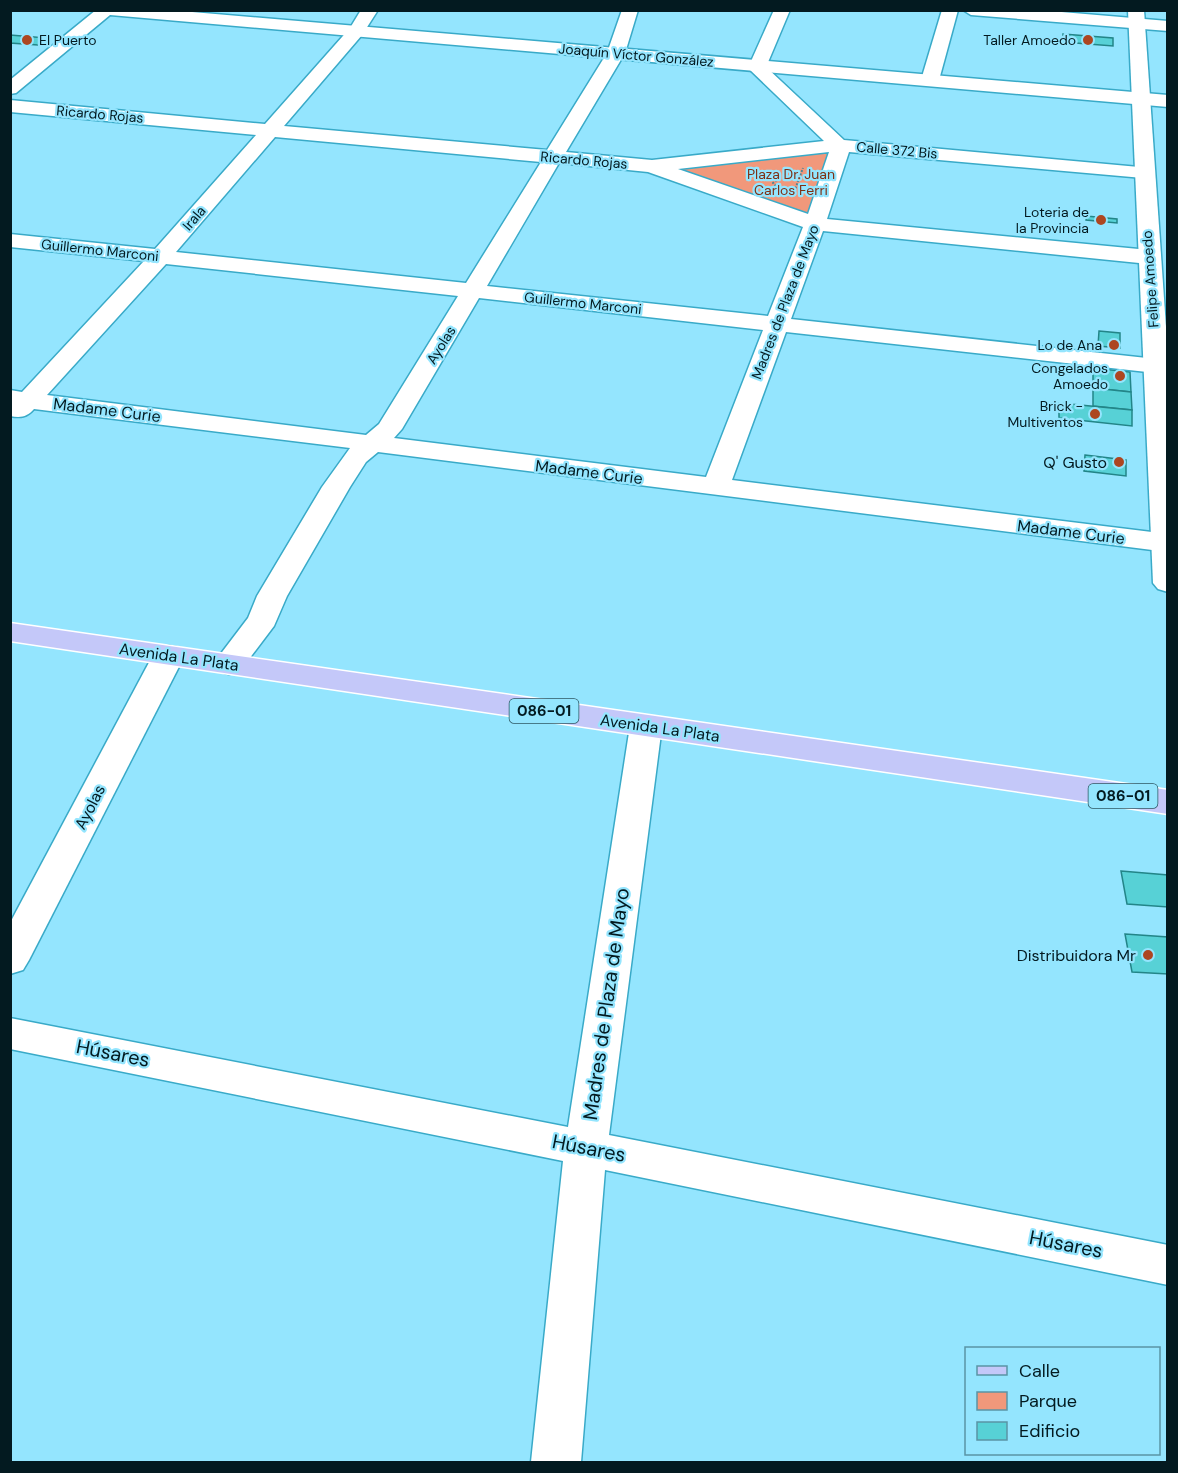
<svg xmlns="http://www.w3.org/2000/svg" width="1178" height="1473" viewBox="0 0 1178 1473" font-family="'DM Sans',sans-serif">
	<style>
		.green { fill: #f1987b }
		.building { fill: #57d1d6; stroke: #238588; stroke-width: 1.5 }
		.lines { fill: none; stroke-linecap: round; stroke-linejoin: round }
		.minor-casing { stroke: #39aac8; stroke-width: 3 }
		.tertiary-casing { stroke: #39aac8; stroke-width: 3 }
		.secondary-casing { stroke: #39aac8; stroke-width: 3 }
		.primary-casing { stroke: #fff; stroke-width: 3 }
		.path { stroke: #4f8494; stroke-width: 2; stroke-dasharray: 2 1.5; stroke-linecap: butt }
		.minor { fill: #fff; fill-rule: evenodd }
		.tertiary { fill: #fff; fill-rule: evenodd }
		.secondary { fill: #fff; fill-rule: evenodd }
		.primary { fill: #c4c8f9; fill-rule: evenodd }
		.poi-dot { fill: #ad4621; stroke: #94e5fe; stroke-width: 2 }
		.labels { text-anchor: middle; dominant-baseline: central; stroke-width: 4.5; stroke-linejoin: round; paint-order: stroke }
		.far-poi-label { font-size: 14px; fill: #031a20; stroke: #94e5fe; text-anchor: end }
		.far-street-label { font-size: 14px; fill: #031a20; stroke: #94e5fe }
		.far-park-label { font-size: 14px; fill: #7e3015; stroke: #94e5fe }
		.shield { fill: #94e5fe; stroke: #2e5763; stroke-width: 1.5 }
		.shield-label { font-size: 15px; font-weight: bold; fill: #031a20 }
		.street-label { font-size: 16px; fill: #031a20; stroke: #94e5fe }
		.poi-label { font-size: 16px; fill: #031a20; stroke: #94e5fe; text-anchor: end }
		.near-street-label { font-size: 20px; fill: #031a20; stroke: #94e5fe }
	</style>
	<rect width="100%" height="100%" fill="#94e5fe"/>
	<path class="green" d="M830,151L807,216L676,169Z"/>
	<g class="building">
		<path d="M1063,34L1113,38V46L1063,42Z"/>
		<path d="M10,35L47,38L38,45L10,43Z"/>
		<path d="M1086,216L1117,219V223L1086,220Z"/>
		<path d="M1099,331L1120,333V348L1098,346Z"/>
		<path d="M1093,368L1130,372L1131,392L1093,388Z"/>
		<path d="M1093,388L1131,392L1132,410L1093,406Z"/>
		<path d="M1059,403L1132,410V426L1059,418Z"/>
		<path d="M1085,455L1126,460V476L1084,471Z"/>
		<path d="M1121,871L1168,875V907L1127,904Z"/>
		<path d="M1125,934L1168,937V974L1132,972Z"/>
	</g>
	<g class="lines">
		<g class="minor-casing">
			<g id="minor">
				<path d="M361,10H378L362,35L284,126L547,150L607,53L622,10H638L625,53L566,152L652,160L824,141L748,68L774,10H790L766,67L844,140L1150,168L1153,172L1150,176L1143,178L849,152L827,219L1149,250L1157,252L1160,257L1157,262L1149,264L823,231L791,319L1156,359L1165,361L1168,367L1165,371L1156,373L786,332L732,480L1168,534V552L378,452L366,462L350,487L287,596L274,626L240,671L229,674L218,671L213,664L248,618L257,596L322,487L350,448L34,409C27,417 21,418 10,416V390L22,392L144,261L10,247V234L155,249L256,135L10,112V100L265,124L350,28ZM275,137L541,162L466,283L176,252ZM829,152L808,214L678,169ZM559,163L648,172L803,227L768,316L487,286ZM166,264L458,296L379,424L366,435L47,395ZM479,298L763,330L706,477L394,438L402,429Z"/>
				<path d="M942,10H958L939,80L936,84H924L921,80Z"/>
				<path d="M963,10H1038L1168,21V31L971,15Z"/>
				<path d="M169,646L180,648L185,655L29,960L23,970L10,974V923L153,655L158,648Z"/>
				<path d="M646,716L658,719L662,726L609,1135L1168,1245V1285L605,1170L581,1462H531L563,1161L10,1049V1018L568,1127L630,726L634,719Z"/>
			</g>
		</g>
		<g class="tertiary-casing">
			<path id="tertiary" d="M96,10H169L1168,95V107L110,15L16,93L10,94V80Z"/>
		</g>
		<g class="secondary-casing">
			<path id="secondary" d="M1128,10H1144L1168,356V592L1158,589L1153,583Z"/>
		</g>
		<g class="primary-casing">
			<path id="primary" d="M10,623L1168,790V814L10,641Z"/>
		</g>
		<g class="path">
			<path d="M776,186L773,183L779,178L777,173L780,172"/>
			<path d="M793,195L803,168"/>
		</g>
		<use href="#minor" class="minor"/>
		<use href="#tertiary" class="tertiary"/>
		<use href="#secondary" class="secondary"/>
		<use href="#primary" class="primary"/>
	</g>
	<g class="poi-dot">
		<circle cx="27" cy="40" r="6"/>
		<circle cx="1088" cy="40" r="6"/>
		<circle cx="1101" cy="220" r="6"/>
		<circle cx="1114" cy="345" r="6"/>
		<circle cx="1120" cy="376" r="6"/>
		<circle cx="1095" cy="414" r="6"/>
		<circle cx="1119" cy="462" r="6"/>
		<circle cx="1148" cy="955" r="6"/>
	</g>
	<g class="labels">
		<g class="far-poi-label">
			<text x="39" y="40" text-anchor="start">El Puerto</text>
			<text x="1076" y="40">Taller Amoedo</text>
			<text x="1089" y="212">Loteria de<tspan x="1089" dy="16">la Provincia</tspan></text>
			<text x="1102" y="345">Lo de Ana</text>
			<text x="1108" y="368">Congelados<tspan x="1108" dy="16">Amoedo</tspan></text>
			<text x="1083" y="406">Brick -<tspan x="1083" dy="16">Multiventos</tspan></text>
		</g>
		<g class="far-street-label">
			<text transform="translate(636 55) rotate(5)">Joaquín Víctor González</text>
			<text transform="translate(100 114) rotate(5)">Ricardo Rojas</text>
			<text transform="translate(897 150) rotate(5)">Calle 372 Bis</text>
			<text transform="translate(584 160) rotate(5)">Ricardo Rojas</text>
			<text transform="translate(194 218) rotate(-49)">Irala</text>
			<text transform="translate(100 250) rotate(6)">Guillermo Marconi</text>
			<text transform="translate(1150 279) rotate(-94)">Felipe Amoedo</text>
			<text transform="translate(785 302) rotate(-69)">Madres de Plaza de Mayo</text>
			<text transform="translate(583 303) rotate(6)">Guillermo Marconi</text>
			<text transform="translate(441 345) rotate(-58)">Ayolas</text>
		</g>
		<g class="far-park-label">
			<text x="791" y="174">Plaza Dr. Juan<tspan x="791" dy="16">Carlos Ferri</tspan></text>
		</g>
		<g class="shield">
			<rect x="509.5" y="699" width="69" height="24" rx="4.5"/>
			<rect x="1088.5" y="784" width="69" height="24" rx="4.5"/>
		</g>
		<g class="shield-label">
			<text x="544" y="711">086-01</text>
			<text x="1123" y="796">086-01</text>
		</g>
		<g class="street-label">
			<text transform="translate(107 410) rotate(7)">Madame Curie</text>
			<text transform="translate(589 472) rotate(7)">Madame Curie</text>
			<text transform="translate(1071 532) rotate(7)">Madame Curie</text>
			<text transform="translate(179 657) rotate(8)">Avenida La Plata</text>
			<text transform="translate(660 728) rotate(8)">Avenida La Plata</text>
			<text transform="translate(90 807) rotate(-63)">Ayolas</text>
		</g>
		<g class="poi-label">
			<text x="1107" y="462">Q' Gusto</text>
			<text x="1136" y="955">Distribuidora Mr</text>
		</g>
		<g class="near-street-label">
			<text transform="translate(606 1004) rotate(-82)">Madres de Plaza de Mayo</text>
			<text transform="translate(113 1053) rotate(11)">Húsares</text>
			<text transform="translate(589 1148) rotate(11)">Húsares</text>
			<text transform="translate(1066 1244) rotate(11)">Húsares</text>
		</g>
	</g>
	<rect width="1178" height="1473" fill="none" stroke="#031a20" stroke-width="24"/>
	<rect x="965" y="1347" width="195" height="108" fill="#94e5fe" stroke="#5a94a5" stroke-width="1.5"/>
	<rect x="977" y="1366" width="30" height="9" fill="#c4c8f9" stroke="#5a94a5" stroke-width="1.5"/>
	<text x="1019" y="1377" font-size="18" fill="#031a20">Calle</text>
	<rect x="977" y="1392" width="30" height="18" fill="#f1987b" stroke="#5a94a5" stroke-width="1.5"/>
	<text x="1019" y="1407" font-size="18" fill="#031a20">Parque</text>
	<rect x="977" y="1422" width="30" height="18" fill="#57d1d6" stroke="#5a94a5" stroke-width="1.5"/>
	<text x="1019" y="1437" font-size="18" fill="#031a20">Edificio</text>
</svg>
